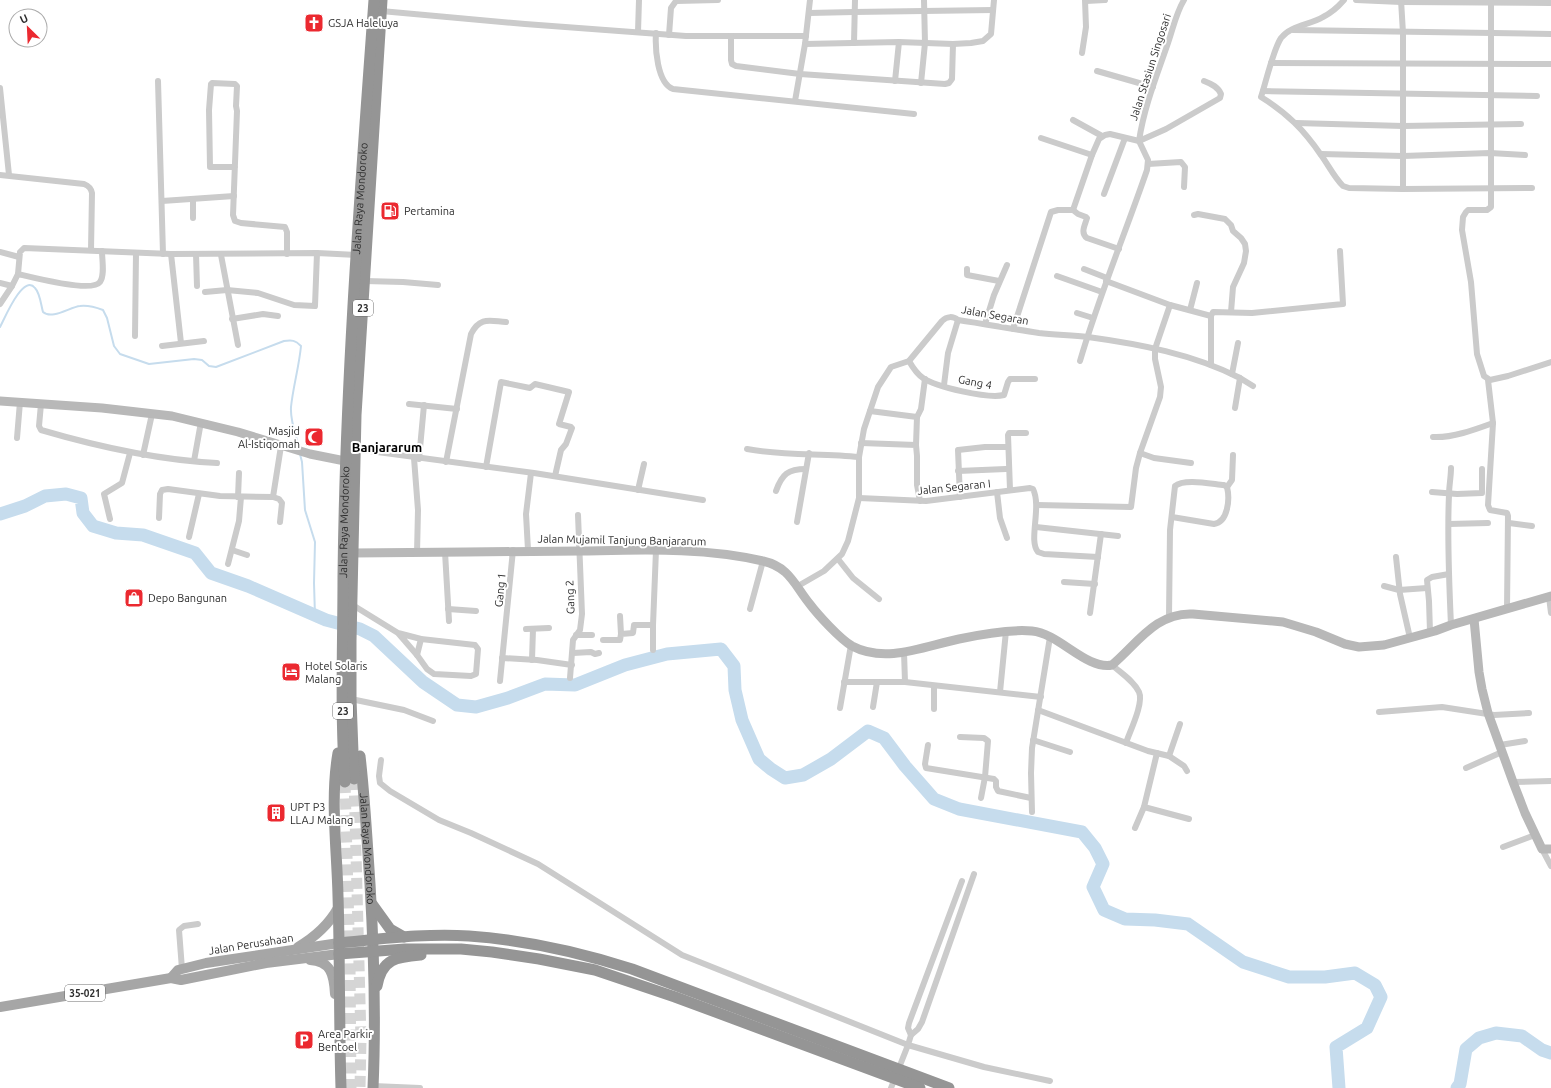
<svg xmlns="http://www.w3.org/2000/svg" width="1551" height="1088" viewBox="0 0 1551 1088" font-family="Ubuntu,sans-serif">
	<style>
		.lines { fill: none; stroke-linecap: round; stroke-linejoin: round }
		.stream { stroke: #c6dced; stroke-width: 2 }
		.river { stroke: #c6dced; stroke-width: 13 }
		.highway-tunnel { stroke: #d5d5d5; stroke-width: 11; stroke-dasharray: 11 5.5; stroke-linecap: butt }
		.street { stroke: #cbcbcb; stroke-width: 6 }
		.secondary { stroke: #b8b8b8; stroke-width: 9 }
		.primary { stroke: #a6a6a6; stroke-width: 10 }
		.highway { stroke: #959595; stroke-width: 11 }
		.labels { text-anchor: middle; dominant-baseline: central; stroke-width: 4; stroke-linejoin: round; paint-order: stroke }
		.shield { fill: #fff; stroke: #6d6d6d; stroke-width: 1 }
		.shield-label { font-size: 10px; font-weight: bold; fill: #2e2e2e }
		.poi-label { font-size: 11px; fill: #2e2e2e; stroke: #fff; text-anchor: start }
		.street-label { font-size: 11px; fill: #2e2e2e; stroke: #fff }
		.quarter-label { font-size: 13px; font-weight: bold; fill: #000; stroke: #fff }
	</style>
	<rect width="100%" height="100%" fill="#fff"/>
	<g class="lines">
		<g class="stream">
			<path d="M0,327C4,320 23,273 35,288C40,293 41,305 43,312C52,320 70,307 80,306C88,305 95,307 103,310L107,318L114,346L120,354L149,364L194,359L202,360L209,366L216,367L284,341C292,340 295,340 301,346C299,367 293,387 291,407C290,421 296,435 299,447"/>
			<path d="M300,454L302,462L305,510L315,542L314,583L315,616"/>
		</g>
		<g class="river">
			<path d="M0,514L25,506L45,496L66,494L81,498L83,513L93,526L116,533L143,535L195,553L211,573L248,586L326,620L360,629L374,636L423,682L457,705L476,707L508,698L545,684L575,685L625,665L667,654L721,649L734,666L735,690L742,720L759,759L771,769L785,778L803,775L831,759L868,731L884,738L905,766L934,799L959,809L1082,832L1095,848L1103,864L1093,887L1104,910L1125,919L1155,920L1188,924L1243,962L1289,977H1325L1355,973L1375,985L1381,997L1367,1028L1336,1047L1339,1088"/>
			<path d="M1457,1088L1460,1084L1466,1049L1479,1038L1496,1033L1522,1036L1542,1050L1551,1053"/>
		</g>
		<g class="highway-tunnel">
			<path d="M354,779L361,1039L360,1088"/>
			<path d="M345,782L350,967L351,1088"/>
		</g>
		<g class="street">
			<path d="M1344,0C1338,7 1331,13 1323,17C1310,25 1291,25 1281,38C1273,50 1266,82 1261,97C1287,113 1304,130 1321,155C1329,166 1334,177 1343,186L1349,188L1403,189L1532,188"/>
			<path d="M1356,0L1401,2L1551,3"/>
			<path d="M1401,0L1403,33V189"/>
			<path d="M1491,0V207L1487,210H1468L1466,212L1463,217L1462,230L1471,282L1477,354L1484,376L1490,380L1508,376L1551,362"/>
			<path d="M1086,1L1105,0"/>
			<path d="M381,11L525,24L686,36H806"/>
			<path d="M809,13L854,12L993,10"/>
			<path d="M1293,30L1551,34"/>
			<path d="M638,32L639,0"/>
			<path d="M656,33C655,48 657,83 673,89L914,114"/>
			<path d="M669,35L671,8L676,1L718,0"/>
			<path d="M731,36V60L732,64L736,66L800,74L945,84L949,83L952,79L953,44"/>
			<path d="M854,43L855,0"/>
			<path d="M805,44L899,42L953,44L971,43L983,41L991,34L994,0"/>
			<path d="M1082,53L1086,27L1085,0"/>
			<path d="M1271,63L1551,64"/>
			<path d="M1097,71L1153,87"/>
			<path d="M158,81L163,254"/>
			<path d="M895,81L899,42"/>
			<path d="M921,83L925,43L924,0"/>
			<path d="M0,88L9,175"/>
			<path d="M1263,91L1537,96"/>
			<path d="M795,101L805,44L810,0"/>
			<path d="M1073,120L1102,136"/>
			<path d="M1296,123L1403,126L1521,124"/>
			<path d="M1041,138L1092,155"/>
			<path d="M1139,141C1144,107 1157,75 1168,43C1173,29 1176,13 1184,0"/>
			<path d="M1321,154L1403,156L1490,153L1525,155"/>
			<path d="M1148,164L1181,162L1185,167L1184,187"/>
			<path d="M235,167H210L209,110L211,84L212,83L235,84L237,86L236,106L237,111L233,215L235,221L241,223L285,227L287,232V254"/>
			<path d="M0,175L84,184C89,186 91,188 92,193L91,250"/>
			<path d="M1104,194L1125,138"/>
			<path d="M162,201L234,196"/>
			<path d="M1073,210L1092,155L1099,139L1105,135L1110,134L1139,141L1166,129L1220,98L1221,94C1218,87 1212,84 1204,81"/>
			<path d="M1194,215L1198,214L1225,219L1231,225L1233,231L1241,238L1245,244L1246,251L1244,263L1233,287L1231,312"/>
			<path d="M193,218V199"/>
			<path d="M0,252L19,257"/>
			<path d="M171,254L181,343"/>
			<path d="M196,254L197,286"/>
			<path d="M221,255L238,345"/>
			<path d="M967,269V275L999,281"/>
			<path d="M1084,269L1107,278"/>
			<path d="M18,274C31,277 92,293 100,282C105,275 102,260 102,251"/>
			<path d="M1057,276L1102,292"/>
			<path d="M365,281L403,282L438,285"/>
			<path d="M1106,281L1170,305L1211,316"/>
			<path d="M0,283L12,286"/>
			<path d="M205,292L227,290L258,293L294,305L315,306L317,253"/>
			<path d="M0,304L12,286L18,274L20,252L24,248L171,254L317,253L357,255"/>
			<path d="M1170,305L1155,349V359L1161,387L1160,397L1140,453L1154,458L1191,463"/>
			<path d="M1190,310L1197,283"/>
			<path d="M1077,313L1093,318"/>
			<path d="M232,319L263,314L278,316"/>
			<path d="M985,324L994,295L1007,265"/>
			<path d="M1013,329L1051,212L1058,210H1073L1078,214L1086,217L1087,218C1085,225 1080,233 1087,238L1119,249"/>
			<path d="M135,336L136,253"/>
			<path d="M162,346L204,341"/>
			<path d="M909,361C913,368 917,374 923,378C936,387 988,399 1004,395L1008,382L1010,379H1035"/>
			<path d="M1080,361C1099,296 1125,234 1147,170L1148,160L1139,141"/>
			<path d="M1211,365V316L1213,312L1252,313L1343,304L1340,251"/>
			<path d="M1232,374L1238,343"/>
			<path d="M1240,378L1253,386"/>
			<path d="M1488,380L1493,423L1488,505L1490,510L1507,513L1508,516L1507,609"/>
			<path d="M944,385L948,353L958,320"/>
			<path d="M41,404L39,426L41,430C99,447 157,460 217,463"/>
			<path d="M409,404L457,409"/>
			<path d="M870,411L917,417L916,445"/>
			<path d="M917,417L921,409L925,379"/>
			<path d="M1433,437C1452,438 1474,430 1493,423"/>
			<path d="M17,438L20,402"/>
			<path d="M861,443L916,445L917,456V485L920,501"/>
			<path d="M355,449L534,473L703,500"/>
			<path d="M747,449C784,456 822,453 859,457"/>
			<path d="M143,455L152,414"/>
			<path d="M414,458L418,510L417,553"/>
			<path d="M419,459L424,405"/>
			<path d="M194,461L201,422"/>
			<path d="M446,462L471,334C480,316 490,321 506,322"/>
			<path d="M486,467L501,382L530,388L535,384L569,392L559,424L571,427L572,428L566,444L561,450L555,476"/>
			<path d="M958,471L1006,469"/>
			<path d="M1227,487L1232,480L1233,455"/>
			<path d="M638,490L644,464"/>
			<path d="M1010,490L1008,435L1009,433H1026"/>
			<path d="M776,491C782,474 788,469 806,469"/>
			<path d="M997,492L1000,518L1007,538"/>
			<path d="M1432,492L1457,494L1482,493V469"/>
			<path d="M238,497L239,473"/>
			<path d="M273,497L281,446"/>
			<path d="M960,497L958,450L985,447H1008"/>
			<path d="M859,498L926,501L1030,488L1033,489C1042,507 1028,541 1038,552L1044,554L1098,557"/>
			<path d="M1037,505L1131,507L1136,468L1140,453"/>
			<path d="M159,518L160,494L162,490L168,489L220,496L273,497L279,499L282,503L280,522"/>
			<path d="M110,519L104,494L122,483L130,453"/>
			<path d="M797,522L809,453"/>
			<path d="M1509,523L1532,526"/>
			<path d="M1449,524L1488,523"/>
			<path d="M1036,527L1118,536"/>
			<path d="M189,537L199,494"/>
			<path d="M232,550L247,555"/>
			<path d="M528,550L526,514L531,473"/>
			<path d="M445,552L449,621"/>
			<path d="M1396,557L1400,594L1410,638"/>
			<path d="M838,559L853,578L879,599"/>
			<path d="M228,564L239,521L241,497"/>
			<path d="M1064,582L1095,584"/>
			<path d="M798,586L824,571L842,554L848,541L859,498V457L864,429L878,387L891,367L909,361L942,321C947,316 953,316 958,320C985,324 1012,329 1039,333C1055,335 1072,335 1088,337C1139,344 1193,354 1240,378L1235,408"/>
			<path d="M1384,586L1399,590L1427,588"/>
			<path d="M1549,597L1551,613"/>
			<path d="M351,604L398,633L417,655L427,669L434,674L471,676L476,674L478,649L475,645L421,639L398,633"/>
			<path d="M448,609L476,611"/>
			<path d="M750,609L763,561"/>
			<path d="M1090,613L1101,534"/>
			<path d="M620,616L621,634"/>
			<path d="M1169,617L1170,530L1175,486C1184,478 1212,484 1224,485L1227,487C1230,499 1228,522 1214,524L1172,517"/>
			<path d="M1451,625C1449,582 1447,538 1449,495C1449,486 1451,477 1451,468"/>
			<path d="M526,629L549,628"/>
			<path d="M1430,632L1429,601L1427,580L1432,577L1449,574"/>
			<path d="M576,635H592"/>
			<path d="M603,640H620L621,634L633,633L634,625H653"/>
			<path d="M653,650V625L656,550"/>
			<path d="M904,652L905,682"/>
			<path d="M573,653L591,652L595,654L599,653"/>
			<path d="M417,655L421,639"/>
			<path d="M502,658L537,660L572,665"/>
			<path d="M532,660L533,629"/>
			<path d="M1112,665C1121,673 1134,681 1139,692C1144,703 1130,731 1126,743"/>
			<path d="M570,678L573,640L580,630L582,614L578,515"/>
			<path d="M500,681L513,550"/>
			<path d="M844,682H905L1041,697"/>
			<path d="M1000,692L1006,631"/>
			<path d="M351,699L404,710L433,721"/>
			<path d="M873,707L877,682"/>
			<path d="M840,708L851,645"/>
			<path d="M934,709V686"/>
			<path d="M1038,710L1148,751L1169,756L1184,766L1187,771"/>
			<path d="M1379,712L1442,707L1494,715L1529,713"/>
			<path d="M960,737L984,738L988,741L985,777L981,798"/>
			<path d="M1033,740L1070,752"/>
			<path d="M928,745L925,764L926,768L994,779L996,781V787L998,791L1031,798"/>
			<path d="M1500,745L1525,741"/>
			<path d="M1169,756L1180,724"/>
			<path d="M381,760L379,776L380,783L390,791L439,820L471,833L538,864L682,955L908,1045L891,1088"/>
			<path d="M1466,768L1502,752"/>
			<path d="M1513,782L1551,781"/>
			<path d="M1144,807L1189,819"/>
			<path d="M1032,812L1031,773L1032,748L1050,637"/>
			<path d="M1135,828L1144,807L1157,753"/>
			<path d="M1503,847L1535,835"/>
			<path d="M1542,849L1551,866"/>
			<path d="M962,881L909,1023L908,1028L911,1035L908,1045L984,1067L1050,1081"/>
			<path d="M182,969L179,930L184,926L198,924"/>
			<path d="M911,1035L918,1029L922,1022L974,874"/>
			<path d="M373,1086L420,1088"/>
		</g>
		<g class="secondary">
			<path d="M0,401L102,408L172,416L238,432L310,454L345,461"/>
			<path d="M353,553C429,553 504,551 580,551C641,550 703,547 763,561C789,567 794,584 809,603C818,615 840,639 852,646C886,664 925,646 959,639C982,634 1008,629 1032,631C1059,633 1086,670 1112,665C1137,644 1156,612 1193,614L1283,622L1316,632L1345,644L1359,647L1384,645L1435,631L1451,625L1551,596"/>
			<path d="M1474,619L1479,672L1482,689L1488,713L1513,782L1525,813L1542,849H1551"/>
		</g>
		<g class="primary">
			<path d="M298,947C315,937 328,926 338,908"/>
			<path d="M310,960C331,961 334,975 335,994"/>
			<path d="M171,978L178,970L206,963L339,943"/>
			<path d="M0,1007L171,978L181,980L266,963L339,954"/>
		</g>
		<g class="highway">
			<path d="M338,753C330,799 337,849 338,896C340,960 339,1024 341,1088"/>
			<path id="s1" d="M360,756C365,799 367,841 370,884C374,952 376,1020 373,1088"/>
			<path d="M354,779L351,699V641L356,415L382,0"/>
			<path id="s2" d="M345,782C340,714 343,645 343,577C345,385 360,192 374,0"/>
			<path d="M372,904L390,929L404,937"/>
			<path d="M339,943C382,939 426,933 469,936C525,940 579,952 632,969L949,1088"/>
			<path d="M339,954L405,949H461L492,952L539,959L595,970L675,997L920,1088"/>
			<path d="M377,986C382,958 397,957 421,955"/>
		</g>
	</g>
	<defs>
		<g id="church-square" transform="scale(1)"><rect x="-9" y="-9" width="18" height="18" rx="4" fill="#eb2930" stroke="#fff"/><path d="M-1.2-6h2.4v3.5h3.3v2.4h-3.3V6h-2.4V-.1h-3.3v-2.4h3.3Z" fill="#fff"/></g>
		<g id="fuel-square" transform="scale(1)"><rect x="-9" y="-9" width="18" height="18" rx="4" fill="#eb2930" stroke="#fff"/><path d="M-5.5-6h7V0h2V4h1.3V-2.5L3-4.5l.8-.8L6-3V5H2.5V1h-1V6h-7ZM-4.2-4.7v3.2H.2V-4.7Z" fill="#fff"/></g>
		<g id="mosque-square" transform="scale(1)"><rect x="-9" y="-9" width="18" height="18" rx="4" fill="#eb2930" stroke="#fff"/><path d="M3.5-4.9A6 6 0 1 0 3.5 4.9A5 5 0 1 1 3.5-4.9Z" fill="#fff"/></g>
		<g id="shop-square" transform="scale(1)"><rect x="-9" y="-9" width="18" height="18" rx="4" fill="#eb2930" stroke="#fff"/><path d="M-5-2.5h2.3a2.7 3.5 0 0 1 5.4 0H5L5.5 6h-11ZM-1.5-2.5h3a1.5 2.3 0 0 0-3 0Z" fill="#fff"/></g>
		<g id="hotel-square" transform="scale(1)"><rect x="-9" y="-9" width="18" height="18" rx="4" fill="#eb2930" stroke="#fff"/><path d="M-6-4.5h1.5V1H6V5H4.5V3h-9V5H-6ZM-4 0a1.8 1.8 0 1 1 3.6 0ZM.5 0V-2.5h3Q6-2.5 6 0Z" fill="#fff"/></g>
		<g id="building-square" transform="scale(1)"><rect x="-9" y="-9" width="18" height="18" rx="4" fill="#eb2930" stroke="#fff"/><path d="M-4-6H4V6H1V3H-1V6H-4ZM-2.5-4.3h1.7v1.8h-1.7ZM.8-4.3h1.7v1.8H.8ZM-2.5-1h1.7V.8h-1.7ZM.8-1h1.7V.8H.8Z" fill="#fff"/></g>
		<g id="parking-square" transform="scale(1)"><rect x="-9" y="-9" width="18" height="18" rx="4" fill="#eb2930" stroke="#fff"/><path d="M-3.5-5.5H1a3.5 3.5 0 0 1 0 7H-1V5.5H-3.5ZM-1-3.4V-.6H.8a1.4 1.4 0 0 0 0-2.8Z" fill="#fff"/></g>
	</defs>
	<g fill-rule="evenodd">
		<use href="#church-square" x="314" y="23"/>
		<use href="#fuel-square" x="390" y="211"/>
		<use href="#mosque-square" x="314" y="437"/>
		<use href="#shop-square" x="134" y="598"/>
		<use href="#hotel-square" x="291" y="672"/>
		<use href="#building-square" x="276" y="813"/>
		<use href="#parking-square" x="304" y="1040"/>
	</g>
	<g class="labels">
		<g class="shield">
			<rect x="353" y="300" width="20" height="16" rx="3"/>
			<rect x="333" y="703" width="20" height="16" rx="3"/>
			<rect x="65" y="985" width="40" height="16" rx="3"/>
		</g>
		<g class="shield-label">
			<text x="363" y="308">23</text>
			<text x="343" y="711">23</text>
			<text x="85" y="993">35-021</text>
		</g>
		<g class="poi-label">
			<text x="328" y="23">GSJA Haleluya</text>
			<text x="404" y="211">Pertamina</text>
			<text x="300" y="431" text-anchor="end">Masjid<tspan x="300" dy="13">Al-Istiqomah</tspan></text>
			<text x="148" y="598">Depo Bangunan</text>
			<text x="305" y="666">Hotel Solaris<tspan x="305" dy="13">Malang</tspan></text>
			<text x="290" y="807">UPT P3<tspan x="290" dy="13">LLAJ Malang</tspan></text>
			<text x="318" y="1034">Area Parkir<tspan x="318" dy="13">Bentoel</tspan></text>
		</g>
		<g class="street-label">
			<text transform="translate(1150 67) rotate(-72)">Jalan Stasiun Singosari</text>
			<text stroke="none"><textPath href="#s2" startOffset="584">Jalan Raya Mondoroko</textPath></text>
			<text transform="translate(995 315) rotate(10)">Jalan Segaran</text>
			<text transform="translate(975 382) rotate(11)">Gang 4</text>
			<text transform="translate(954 487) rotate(-6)">Jalan Segaran I</text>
			<text stroke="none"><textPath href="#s2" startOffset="260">Jalan Raya Mondoroko</textPath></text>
			<text transform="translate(622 540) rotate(1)">Jalan Mujamil Tanjung Banjararum</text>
			<text transform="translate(500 590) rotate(-84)">Gang 1</text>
			<text transform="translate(570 597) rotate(-92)">Gang 2</text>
			<text stroke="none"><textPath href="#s1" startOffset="93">Jalan Raya Mondoroko</textPath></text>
			<text transform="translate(251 944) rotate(-9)">Jalan Perusahaan</text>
		</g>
		<g class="quarter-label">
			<text x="387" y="447">Banjararum</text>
		</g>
	</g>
	<g transform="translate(28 28) rotate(336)"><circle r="19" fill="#ffffff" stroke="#ababab"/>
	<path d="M0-3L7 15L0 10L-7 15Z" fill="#eb2930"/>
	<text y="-6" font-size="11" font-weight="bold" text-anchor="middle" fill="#2e2e2e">U</text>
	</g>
</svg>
